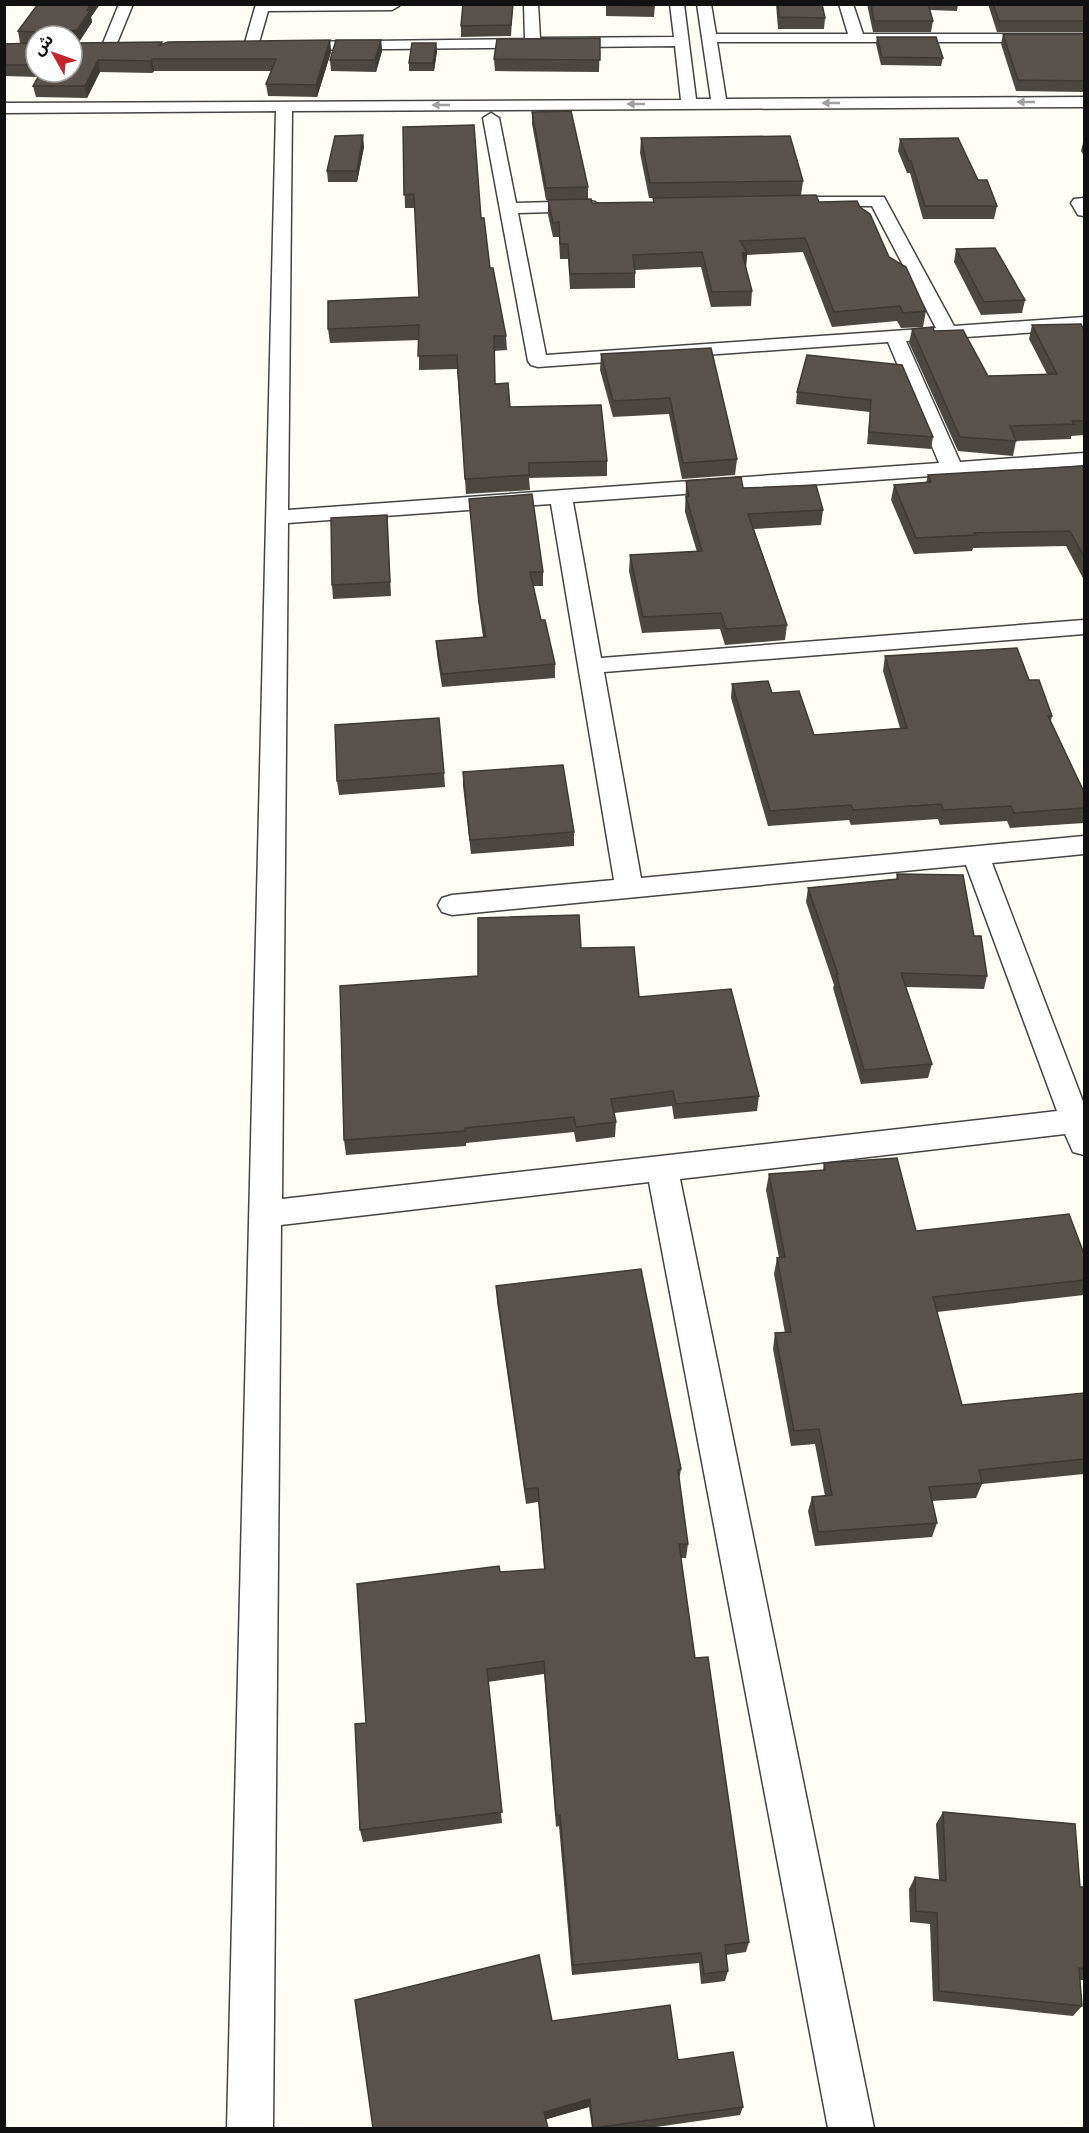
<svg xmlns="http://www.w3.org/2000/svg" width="1089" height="2133" viewBox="0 0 1089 2133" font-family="'PT Serif','Noto Sans Arabic',serif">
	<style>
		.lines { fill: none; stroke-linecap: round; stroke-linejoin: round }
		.minor-casing { stroke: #444; stroke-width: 3 }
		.minor { fill: #fff; fill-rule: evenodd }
		.wall { fill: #4d4742 }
		.shaded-wall { fill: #3f3936 }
		.building { fill: #5a524d; stroke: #3f3936; stroke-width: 1.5 }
		.oneway { fill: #a0a0a0 }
	</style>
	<rect width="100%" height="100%" fill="#fffdf5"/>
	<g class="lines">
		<g class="minor-casing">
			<g id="minor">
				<path d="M119,4H133L115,48L108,52L103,51L101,48Z"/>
				<path d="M256,4H398L399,6L392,10L268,11L258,46L251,50L244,46Z"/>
				<path d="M524,4H538L540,38L674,37L670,4H684L696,99H711L697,4H711L716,34H848L839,4H853L863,34H1084V42H717L726,99L1084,97V107L292,111L288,510L939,463L888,342L538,367L531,365L528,361L483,118L491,113L499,118L516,203L589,201L595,202L598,206L595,210L589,211L518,213L546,355L936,328L872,206H772L769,202L772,198L778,197H884L954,326L1084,317V329L906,341L960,462L1084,453V465L573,502L601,658L1084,620V634L604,672L641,878L1084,836V854L992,863L1084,1104V1155L1073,1152L1065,1134L680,1179L874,2128H828L649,1182L281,1225L273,2128H227L276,111L4,113V103L681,100L675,46L291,50L284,46L291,42L525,39ZM551,504L614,880L452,895L442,898L438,905L442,912L452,915L966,865L1057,1111L282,1199L288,523Z"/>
				<path d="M1084,198V216L1078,215L1071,203L1074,199Z"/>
			</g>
		</g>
		<use href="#minor" class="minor"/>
	</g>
	<g class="wall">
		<path d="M38,4H100L91,17L92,22L79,42L36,36V72H72V43L162,44L330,40L331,52L317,97L268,96L266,84L272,71H154L152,73L100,72L87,98L36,97L33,86L38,77L4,76V44L33,43H20L18,31Z"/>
		<path d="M463,4H513L511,36L461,37V26Z"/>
		<path d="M655,4L654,17L606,16V5Z"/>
		<path d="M776,4H822L825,18L824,29H778Z"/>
		<path d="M867,4H958L957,11L930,10L933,21L931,32H873Z"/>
		<path d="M988,4H1084V32H997Z"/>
		<path d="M1003,34H1084V92L1016,91L1001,44Z"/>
		<path d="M877,37L943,58L941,66L881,65L876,44Z"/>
		<path d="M600,38L599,72L495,71L494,59Z"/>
		<path d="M381,40L382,51L376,72L331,71L330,60Z"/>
		<path d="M436,43L437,51L434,71H409V63Z"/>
		<path d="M532,112L588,187V199L592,203L653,202V198H649L640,153L641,138L803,181L801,195L819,202L860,207L889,257L926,311L923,327L901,328L897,321L832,327L803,252L747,255L746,267L752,291L751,306L711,307L701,267L635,270V288L570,289L568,259H560L559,237H553L548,215V200H546L532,124Z"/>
		<path d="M403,127L481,218L490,268L506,336L507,350L494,351L495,384L510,407L607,461V476L529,478L530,490L466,494L457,369L419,370V340L330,343L328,329L419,297L415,208H405Z"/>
		<path d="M900,139L978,180L997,206L994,219H923L910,173H907L898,151Z"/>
		<path d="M1084,139V156L1081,151Z"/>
		<path d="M364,147L357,182H328L327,171Z"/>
		<path d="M956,249L1025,300L1022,313L981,315L954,262Z"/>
		<path d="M1032,325L1084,330V435L1071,436V439L1016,441L1013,456L958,451L909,343L912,329L934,331L988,376L1047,374L1029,339Z"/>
		<path d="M711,348L737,459L735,475L682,479L669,414L613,417L600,370L601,354Z"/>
		<path d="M807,355L933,437L931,449L867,444L870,412L796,404L797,392Z"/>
		<path d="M1084,466V580L1066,546L973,548L972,551L914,554L891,500L894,485L926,483L928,475Z"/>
		<path d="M686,481L743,488L823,510L821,525L754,529L787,625L785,640L725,645L720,629L642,633L629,571L630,555L697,552L685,512Z"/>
		<path d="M469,499L543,572V586H533L541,620L555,664V678L442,687L437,655L436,641L483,637L480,616Z"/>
		<path d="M387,515L391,596L333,599L332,585Z"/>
		<path d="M885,656L1029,680L1052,716L1051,721L1084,792V823L1010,828L1007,821L940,825L938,819L851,825L849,820L768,826L731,698L732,684L772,693L814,735L900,728L883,671Z"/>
		<path d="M463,772L574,832V846L471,854L463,786Z"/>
		<path d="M444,773L445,787L339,795L337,781Z"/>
		<path d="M897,874L974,936L987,976L984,989L906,987L932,1064L928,1078L861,1084L833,988L834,985L806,902L808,888L896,879Z"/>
		<path d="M581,948L759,1096L757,1111L674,1119L672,1106L614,1113L616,1122L615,1137L576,1142L574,1132L466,1143V1146L346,1155L344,1140L478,976Z"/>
		<path d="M824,1163L916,1231L1084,1254V1295L937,1312L962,1405L1084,1393V1474L982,1484L976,1498L932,1501L937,1523L932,1537L815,1546L808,1511L812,1497L825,1496L815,1444L791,1446L773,1349L775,1333H785L774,1274L777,1258H779L766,1190L769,1174L823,1170Z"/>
		<path d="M496,1286L681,1469L679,1481L688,1544L686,1558H681L695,1658L749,1942L746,1952L726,1955L728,1971L725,1981L701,1984L699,1963L572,1975L559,1826L556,1827L544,1674L488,1682L502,1823L363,1842L360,1830L366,1723L500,1572L544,1569L538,1502L526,1504L497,1302Z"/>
		<path d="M943,1812L1080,1887H1084V1980H1080L1082,2006L1073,2016L933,2001L930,1924L910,1922L909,1889L915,1877L939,1880L936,1824Z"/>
		<path d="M552,2021L678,2060L743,2107L740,2115L649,2128H592L589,2107L546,2119Z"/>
	</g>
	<g class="shaded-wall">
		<path d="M91,4H100L91,17L92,22L79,42H72V36H68V31Z"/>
		<path d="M330,40L331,52L317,97L316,85Z"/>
		<path d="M381,40L382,51L376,72L375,60Z"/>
		<path d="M436,43L437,51L434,71L433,63Z"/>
		<path d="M152,59L154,71L152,73L151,61Z"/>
		<path d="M98,60L100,72L87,98L85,86Z"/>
		<path d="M363,135L364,147L357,182V171Z"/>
		<path d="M747,252L746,267L742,253Z"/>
		<path d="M590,2099L589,2107L544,2120V2112Z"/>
	</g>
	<g class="building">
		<path d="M38,4H91L87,10L90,11L77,30L68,31V36H36V65H4V44L35,43V32L18,31Z"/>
		<path d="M463,4H513L511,25L461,26Z"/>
		<path d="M606,4H655L654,6L606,5Z"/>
		<path d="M778,4H822L825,18L779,17Z"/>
		<path d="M871,4H928L933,21H874Z"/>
		<path d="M993,4H1084V21H999Z"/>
		<path d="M1003,34H1084V81L1018,80Z"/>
		<path d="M877,37H936L943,58L882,57Z"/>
		<path d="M600,38V60L494,59L497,39Z"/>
		<path d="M330,40L316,85L266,84L276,59H152L151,61L98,60L85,86H33L41,72H72V43L162,42L160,45L168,42Z"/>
		<path d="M336,40H381L375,60H330Z"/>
		<path d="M412,43H436L433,63H409Z"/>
		<path d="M571,111L588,187L546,188L532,112Z"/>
		<path d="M474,125L481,218H484L490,268H493L506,336H494L495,384L508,383L510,407L601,405L607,461L529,463V475L465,479L457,355L418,356L419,325L328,329V301L419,297L414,194L404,195L403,127Z"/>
		<path d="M363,135L357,171H327L335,136Z"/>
		<path d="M790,136L803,181L650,183L641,138Z"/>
		<path d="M958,138L978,180H987L997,206H925L911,161H909L900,139Z"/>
		<path d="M816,195L819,202L857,201L860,207L870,214L889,257L906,267L926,311L903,313L900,306L834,312L805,238L740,241L747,252L742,253L752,291L712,292L702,252L633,255L635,273L570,274L568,244H560L559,222L553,223L548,200L591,199L592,203L654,202L653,198Z"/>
		<path d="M995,248L1025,300L984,302L956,249Z"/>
		<path d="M1081,324L1084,330V421H1072L1074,424L1010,426L1016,441L960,437L912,329L933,327L934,331L963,330L988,376L1057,374L1032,325Z"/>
		<path d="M711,348L737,459L683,463L670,398L613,401L601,354Z"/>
		<path d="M807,355L902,365L933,437L869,432L871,400L797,392Z"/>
		<path d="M1084,466V557L1070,531L974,533L976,535L916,538L894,485L931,482L928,475Z"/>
		<path d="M741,477L743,488L816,485L823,510L748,514L787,625L726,629L721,613L643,617L630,555L702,551L686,497L689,496L686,481Z"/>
		<path d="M532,494L543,572H530L541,620H545L555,664L442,674L436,641L486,637L479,603L469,499Z"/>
		<path d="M387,515L390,582L332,585L331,518Z"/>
		<path d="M1017,648L1029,680H1039L1052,716H1048L1084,792V808L1014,813L1011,806L943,810L941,804L853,810L851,805L770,811L732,684L768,681L772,693L799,691L814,735L907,728L885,656Z"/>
		<path d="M439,718L444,773L337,781L335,725Z"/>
		<path d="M563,765L574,832L470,840L463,772Z"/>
		<path d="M897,874L963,875L974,936H981L987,976L901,973L932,1064L864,1070L836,974H838L808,888L898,879Z"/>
		<path d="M579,915L581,948L634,947L639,997L731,989L759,1096L676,1104L673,1091L611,1099L616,1122L576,1127L574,1117L465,1128V1131L344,1140L340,986L478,976V918Z"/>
		<path d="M897,1158L916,1231L1069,1214L1084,1254V1280L933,1297L962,1405L1084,1393V1459L979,1470L982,1483L929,1487L937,1523L818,1532L812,1497L832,1495L819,1429L794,1431L775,1333L791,1332L777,1258L785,1257L769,1174L825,1170L824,1163Z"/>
		<path d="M641,1269L681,1469L678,1470L688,1544H679L695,1658L708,1657L749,1942L725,1945L728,1971L704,1974L701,1953L573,1965L560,1815H556L544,1661L487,1669L502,1812L360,1830L355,1724L366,1723L357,1584L499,1566L500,1572L545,1569L538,1488L525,1489L496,1286Z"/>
		<path d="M943,1812L1075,1824L1080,1887H1084V1969L1079,1968L1082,2006L939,1991L937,1913L916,1911L915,1877L946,1881Z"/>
		<path d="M539,1955L552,2021L670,2005L678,2060L733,2052L743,2107L593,2128L590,2099L544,2112L548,2128H373L355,2000Z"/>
	</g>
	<defs><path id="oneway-solid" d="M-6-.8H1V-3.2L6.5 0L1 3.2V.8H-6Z" transform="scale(1.5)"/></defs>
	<g class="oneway">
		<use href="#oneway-solid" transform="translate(1026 102) rotate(180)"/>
		<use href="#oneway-solid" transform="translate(831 103) rotate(180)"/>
		<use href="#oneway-solid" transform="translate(636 104) rotate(180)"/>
		<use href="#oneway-solid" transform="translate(441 105) rotate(180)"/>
	</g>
	<rect width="1089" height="2133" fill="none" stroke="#111111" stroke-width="12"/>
	<g transform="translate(54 54) rotate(310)"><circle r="28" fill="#ffffff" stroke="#a0a0a0" stroke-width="1.5"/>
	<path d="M0-4.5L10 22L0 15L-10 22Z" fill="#c4262e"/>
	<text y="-9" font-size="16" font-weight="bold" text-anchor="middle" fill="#111111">ش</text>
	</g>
</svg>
